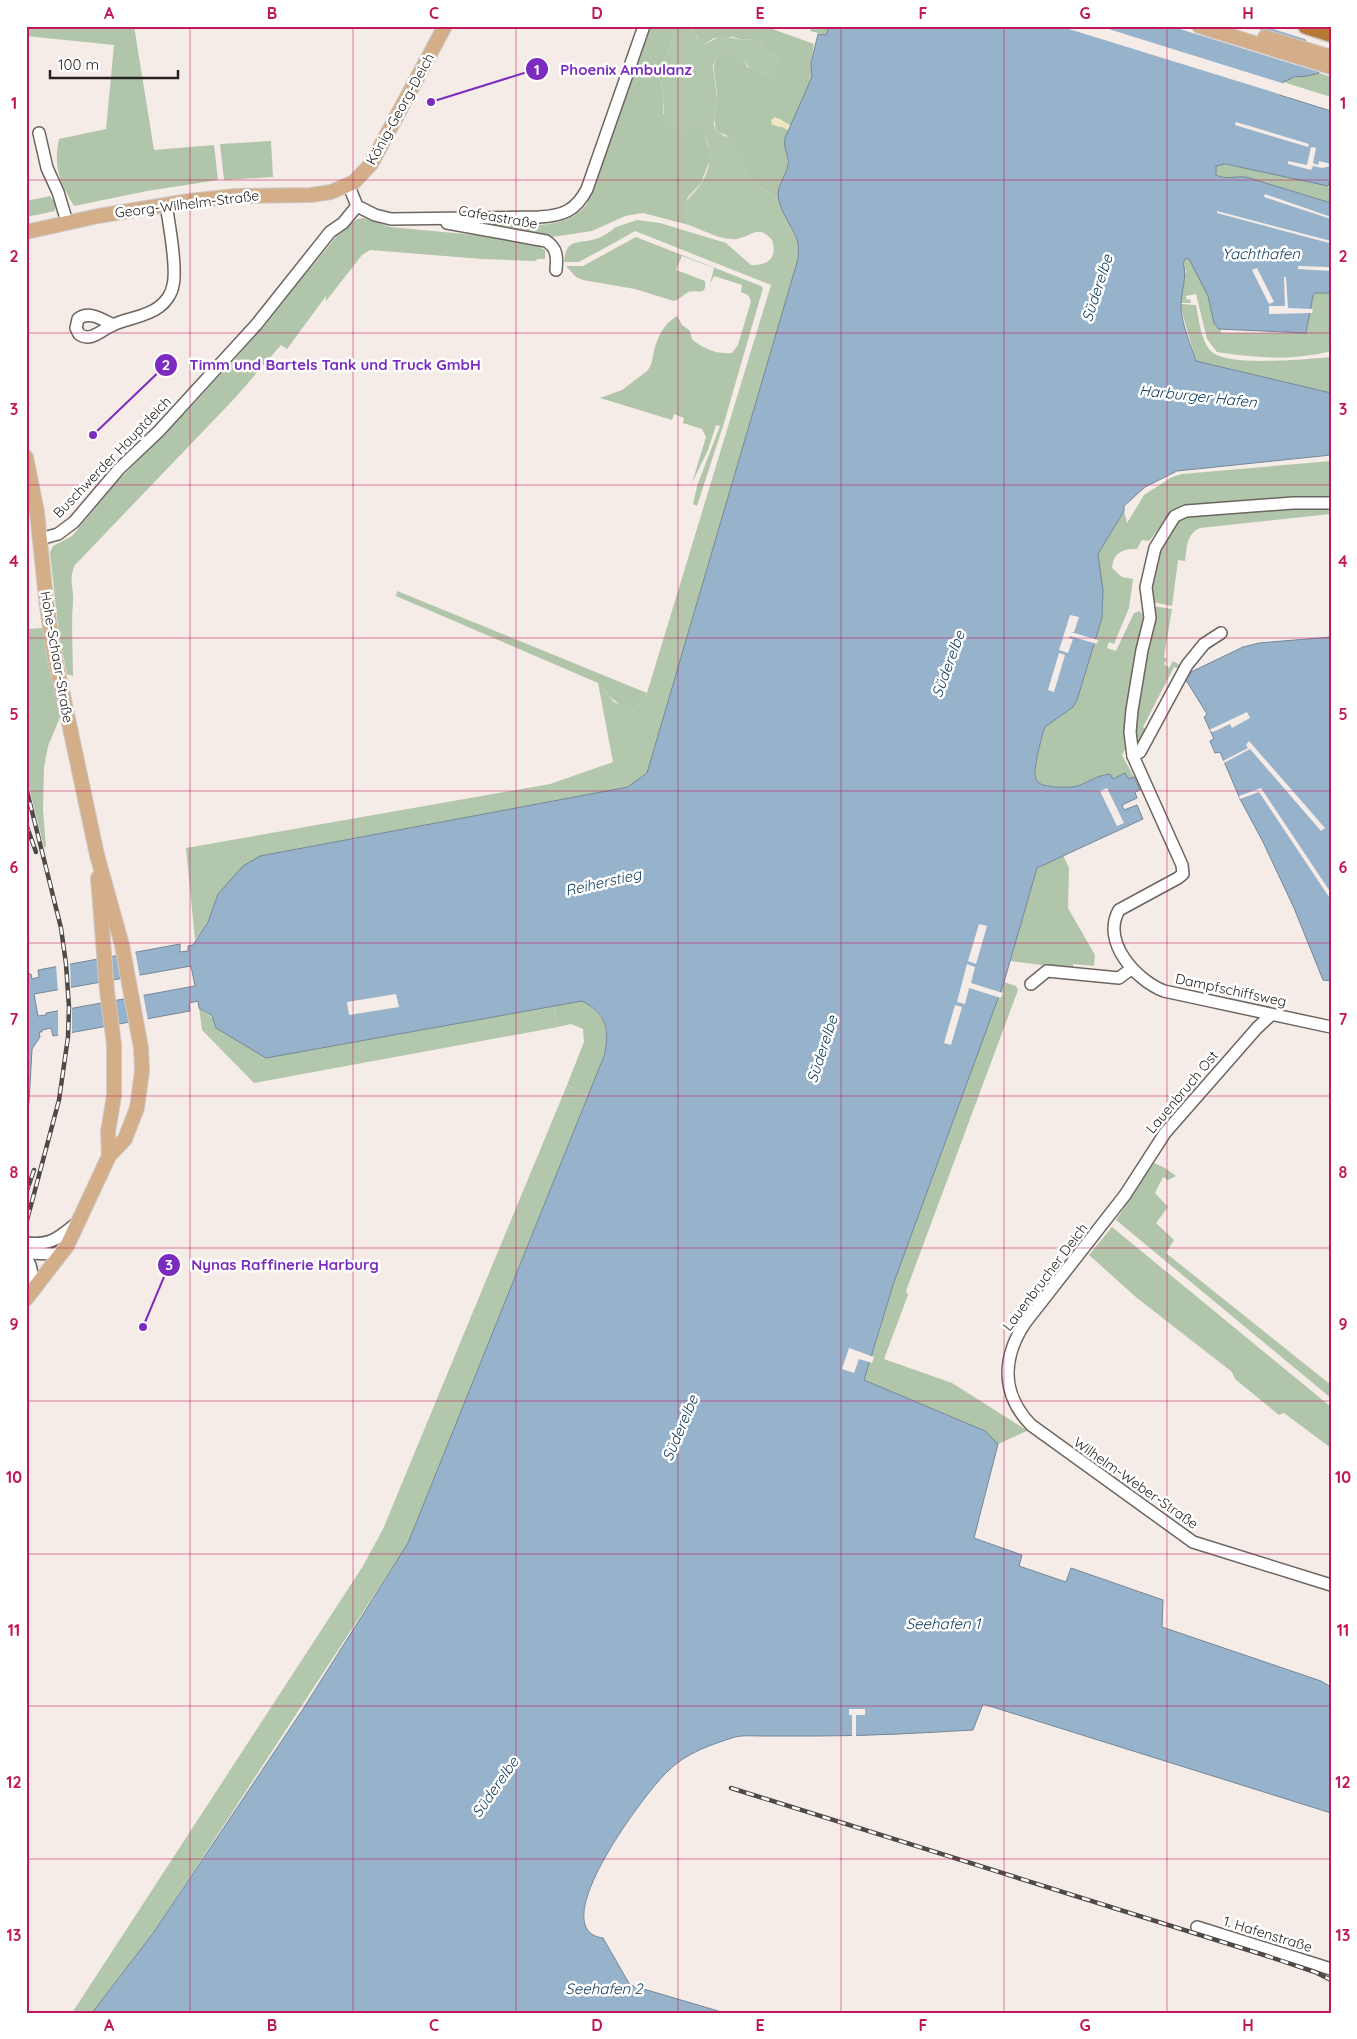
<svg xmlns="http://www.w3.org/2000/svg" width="1357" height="2039" viewBox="0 0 1357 2039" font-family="Quicksand,sans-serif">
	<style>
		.green { fill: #b0c5a9 }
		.forest { fill: #b2c7ab }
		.sand { fill: #efe5c0 }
		.water { fill: #97b2cb; stroke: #758798; fill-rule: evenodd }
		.pier { fill: #f6ece7 }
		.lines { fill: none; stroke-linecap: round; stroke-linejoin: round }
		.minor-casing { stroke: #6d6560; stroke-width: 14 }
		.major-casing { stroke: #cbcaca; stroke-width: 16 }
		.highway-casing { stroke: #cbcaca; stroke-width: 19 }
		.minor { stroke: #fff; stroke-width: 11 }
		.major { stroke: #d4ae88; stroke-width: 14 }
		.highway { stroke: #b77838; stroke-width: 16 }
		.rail-casing { stroke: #4e4a47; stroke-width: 4.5 }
		.rail { stroke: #fff; stroke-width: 2.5; stroke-dasharray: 8; stroke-linecap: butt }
		.grid { fill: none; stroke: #c2185b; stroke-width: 1; stroke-opacity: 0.55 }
		.labels { text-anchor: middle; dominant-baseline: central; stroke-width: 5; stroke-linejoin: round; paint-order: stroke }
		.street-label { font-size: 14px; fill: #262321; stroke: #fff }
		.water-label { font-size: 15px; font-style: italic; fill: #0b395b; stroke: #fff }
		.leader { fill: none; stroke: #7b2cbf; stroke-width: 2 }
		.callout-dot { fill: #7b2cbf; stroke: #fff; stroke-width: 2 }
		.mark-label { font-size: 15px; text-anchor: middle; font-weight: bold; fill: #fff }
		.callout-label { font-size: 15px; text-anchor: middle; font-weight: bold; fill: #7b2cbf; stroke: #fff; stroke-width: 5; stroke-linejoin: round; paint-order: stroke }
		.neatline { fill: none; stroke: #c2185b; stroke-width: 2 }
		.grid-label { font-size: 16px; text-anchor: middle; font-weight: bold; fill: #c2185b }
	</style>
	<rect width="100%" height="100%" fill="#f6ece7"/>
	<g class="green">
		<path d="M26,26H134L154,150L214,145L218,180L147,191L74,206C60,182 53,167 59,139L106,129L114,45L26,36Z"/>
		<path d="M651,26H678L659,76L663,93V114L688,128L699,125L704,133L711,157L701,183L688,197L683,212L689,225L643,213L625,216L592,231L552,237L493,226L494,224C525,224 565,232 587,204Z"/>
		<path d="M690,26H764L814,44L811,63L812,77L791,126L778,118L775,126L783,127L789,131C780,147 790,152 787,166C784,182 777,183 779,201L752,181L745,172V160L726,135L717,132C712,119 717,109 717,96C717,82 711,70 716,57L729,50H736L742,57L748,68L770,52L764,50L760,43L753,39L743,40L733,37L714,38L703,45L699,44L697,36Z"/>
		<path d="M812,26H829L826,35L810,31Z"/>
		<path d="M1319,73L1331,77V97L1283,82C1294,75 1307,77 1319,73Z"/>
		<path d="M271,141L273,177L224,180L220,144Z"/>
		<path d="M1220,164L1268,172L1328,186L1331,191V203L1246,177C1236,176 1225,180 1216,175V166Z"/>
		<path d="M50,196L55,203V211L26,217V201Z"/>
		<path d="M364,218L390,227L486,236L534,244L545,250V259H537L536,261L482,259L370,250L362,255L326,301V296L287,349L281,345L234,399L75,565C68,579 74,588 73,602C71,626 73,651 73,676L67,674L59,636L50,552L53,546L72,536L115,484L187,411L239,354L336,237L357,219Z"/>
		<path d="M616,227L621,239L579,262H564C566,236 580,245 599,238C605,235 611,231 616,227Z"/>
		<path d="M636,237L761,286L763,288L724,423L697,506L693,504L697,486L720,426L716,425L708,450L692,483L706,437L702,429L683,423L684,418L674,414L672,420L600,398L622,390L647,371C651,366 652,362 653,356C656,340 662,325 677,316L682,325L690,331L692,339C701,348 719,355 732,353L738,345L751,301L748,295L741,292L742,285L714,276L710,284L714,268L682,256L676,270L705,281C707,297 697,289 688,292C683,295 680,299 674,301L635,289L583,280L576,277L566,266H583Z"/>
		<path d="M1181,304L1196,305C1199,320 1201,342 1212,352C1228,367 1308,359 1331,357V393L1196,361L1181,309Z"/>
		<path d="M1331,461L1329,497L1299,496L1184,505L1172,512L1149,541L1142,540L1137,549C1123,548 1113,553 1112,568L1122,577L1133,579L1129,608L1114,644L1109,642L1107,648L1116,651L1134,613L1140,611L1143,616L1126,717L1125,750L1122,755L1134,777L1129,780L1113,779L1110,774C1094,776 1091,782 1078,786C1071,788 1065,787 1058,787C1052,786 1045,787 1039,783C1030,776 1041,737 1045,727L1073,707L1077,700L1102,617L1103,605L1098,554L1124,511L1127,523L1144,495L1172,477L1182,474Z"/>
		<path d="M1331,507V514L1200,528C1186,534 1187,548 1185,561L1178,560L1172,606L1152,602C1145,579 1160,540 1176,522C1180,518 1188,516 1193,513Z"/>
		<path d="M397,591L647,693L635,710C618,706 609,697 598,683L396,596Z"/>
		<path d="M1153,606L1172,609L1164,657L1167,659L1164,664L1169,668L1173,661L1180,665L1179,669L1174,667L1143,727L1146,729L1136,748L1135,720Z"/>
		<path d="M44,628L61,715L48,746L44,768L43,810L46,847H44L26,775V629Z"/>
		<path d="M1063,855L1069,868L1068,908L1095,955L1094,966L1073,964V969L1010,961L1037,868Z"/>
		<path d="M1004,982L1016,986L1018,990L906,1291L908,1295L884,1359L952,1383L1023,1428L1029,1430L998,1444L985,1431L864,1380L894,1282Z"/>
		<path d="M582,1001C624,1024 602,1061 588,1095L567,1085L584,1042L583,1029L571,1024L558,1027L554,1006Z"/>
		<path d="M1154,1163L1165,1168L1176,1176L1168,1180L1163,1177L1155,1193L1168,1207L1156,1223L1174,1240L1166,1253L1331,1385V1398L1116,1220Z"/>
		<path d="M1112,1227L1331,1407V1448L1284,1413L1279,1415L1235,1379L1232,1372L1137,1298L1089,1255Z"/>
	</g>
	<g class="forest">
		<path d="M678,26C692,26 695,30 699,43L703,45L721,36L743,40L753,39L760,43L764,50L778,53L780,60L778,71L768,78C748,74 748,63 736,50H729L716,57L713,66L717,97L714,125L717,132L735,141L745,160V172L752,181L779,201L798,243V259L647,773L628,787L260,856L218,894L208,922L195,940L186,848L550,784L613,762L598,683L614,702L635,710L647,693L771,285L635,231L621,239L616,227L637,220L660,223L726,243L751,265C768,266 778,257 772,240C758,224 753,236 737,239C722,241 703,230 689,225L682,212C686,197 694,195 701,183C714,164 711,144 699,125L688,128L681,134L672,133L664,125L663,93L659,76Z"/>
		<path d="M1186,258H1189L1215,299L1221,333H1306L1313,296L1315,293H1331V351C1293,361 1256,358 1217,352L1207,339L1196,294L1186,296L1187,300L1190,299L1191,303H1181L1182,283L1186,271L1183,263Z"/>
		<path d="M554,1006L558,1027L254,1083L202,1030L199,1008L266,1058Z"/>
		<path d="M567,1085L588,1095L408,1543L154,1932L92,2013H72L363,1566L383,1529Z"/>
	</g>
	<path class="sand" d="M775,117L791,126L789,131L783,127L772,125L771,120Z"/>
	<g class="water">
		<path d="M829,26H1299L1319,73L1308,76L1294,77L1283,82L1280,95L1331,111V177L1328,186L1225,164L1216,166V175C1225,180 1236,176 1246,177L1331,203V293H1315L1313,296L1306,333L1219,329L1214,323L1208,296L1189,259L1186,258L1183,263C1188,276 1180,294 1181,309C1182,324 1191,346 1196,361L1331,393V455L1177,471L1145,487L1124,506V511L1098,554L1103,591L1102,618L1077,700L1073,707L1045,727L1043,732C1041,742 1031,773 1037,781C1041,786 1049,786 1055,787C1063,787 1070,788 1078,786C1091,781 1095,776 1110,774L1113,779L1125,773L1129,779L1134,777L1140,790L1135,792L1137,798L1122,805L1124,810L1137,805L1143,819L1037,868L1004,982L894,1282L864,1380L985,1431L998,1444L974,1538L1022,1555L1019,1566L1066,1582L1071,1568L1163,1600L1162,1627L1321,1681L1331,1687V1813L983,1704L973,1730C921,1733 869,1736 818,1736C799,1736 780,1736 761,1736C753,1736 743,1735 735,1737C710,1745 686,1753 668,1771C647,1790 541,1930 603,1938L630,1985L725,2013H92L154,1932L303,1709L408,1543L604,1056C610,1031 607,1014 582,1001L266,1058L216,1028L212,1016L199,1008L198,1001L189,1003L190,1011L53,1036L51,1028L42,1030V1032H39L40,1037L32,1049L29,1103L26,1108V974H31L32,979L39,977L38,970L180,944V952L188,951V946L193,945L208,922L218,894L243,866L260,856L628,787L647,773L798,259C798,254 799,248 798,243C794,229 783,216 779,201C775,186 786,178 788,164C789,155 783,149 785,138L812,77L811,63L818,34L826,35ZM191,966L195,986L46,1013V1015L38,1016L34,994Z"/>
		<path d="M1331,637V981L1323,980L1294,908L1263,842L1240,799L1220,752L1215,753L1210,741L1214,739L1204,717L1207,714L1186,680L1191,672L1243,647L1259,643Z"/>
	</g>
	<g class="pier">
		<path d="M1059,26H1099L1285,84L1283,93L1331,108V110Z"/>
		<path d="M1170,26H1248L1310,45L1322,73Z"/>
		<path d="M1264,26H1302L1308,40Z"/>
		<path d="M1236,122L1309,144L1308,147L1235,125Z"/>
		<path d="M1311,147L1316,148L1313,163L1318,165L1319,161L1331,164V166L1322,168L1313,166L1311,170L1288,164V161L1307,165Z"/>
		<path d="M1265,194L1331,217V219L1264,197Z"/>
		<path d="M1217,211L1331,241V271L1298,269V266L1329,267V243L1217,213Z"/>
		<path d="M1257,268L1274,302L1269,304L1252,270Z"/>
		<path d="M1284,277H1286L1288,308L1313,309L1312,313L1269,314V306H1285Z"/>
		<path d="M1070,615L1079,617L1074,632H1071L1098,640L1097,644L1070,636L1069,638L1073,639L1068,653L1059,650Z"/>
		<path d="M1059,653L1065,655L1054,692L1048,690Z"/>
		<path d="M1247,712L1250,718L1232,728L1230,724L1213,732L1209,730Z"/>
		<path d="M1249,741L1325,828L1321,831L1250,749L1222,764L1221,762L1248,748L1246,745Z"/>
		<path d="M1107,788L1124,823L1117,826L1100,791Z"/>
		<path d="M1261,788L1331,893V900L1259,792L1240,799L1239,796Z"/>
		<path d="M979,924L987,926L976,964L968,961Z"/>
		<path d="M135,950L140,978L123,981L118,953Z"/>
		<path d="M70,963L71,990L58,993L56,965Z"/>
		<path d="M967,964L975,967L971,983L1003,993L1001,998L969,988L965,1004L957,1002Z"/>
		<path d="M143,993L148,1021L131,1024L126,996Z"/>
		<path d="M396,994L399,1007L349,1015L347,1002Z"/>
		<path d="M72,1005V1035L58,1036V1008Z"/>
		<path d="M955,1005L962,1007L951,1045L944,1043Z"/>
		<path d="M849,1348L874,1357L872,1363L859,1359L854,1373L842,1369Z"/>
		<path d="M849,1709H865V1715H856V1738H852V1715H849Z"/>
	</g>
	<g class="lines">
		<g class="minor-casing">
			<g id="minor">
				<path d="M39,133L47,168L58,192L67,222"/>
				<path d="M349,186L357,206L375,215L391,219L539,217C562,216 576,211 587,189L644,26"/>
				<path d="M447,223L546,241C558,248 557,259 556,270"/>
				<path d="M113,325C103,320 89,310 78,319L76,328L79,334C91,343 102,329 113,325C128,318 146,317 159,307C166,302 172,293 173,285C177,270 169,222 166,205"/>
				<path d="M1331,503H1293L1186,511L1175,516L1171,522L1155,548L1146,587L1150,618L1142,650L1132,710L1130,732L1133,756L1182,865L1183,874L1178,878L1119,910C1101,942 1136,980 1164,991L1331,1027"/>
				<path d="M40,539L58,534L74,522L119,469L159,431L256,325L330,232L343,223L357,206"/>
				<path d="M1133,756L1140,752L1187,665L1204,644L1221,633"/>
				<path d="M1031,984L1047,971L1119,978L1131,969"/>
				<path d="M1271,1015L1257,1028L1165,1133L1125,1195L1025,1323C1002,1358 1001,1394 1031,1425L1193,1542L1331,1585"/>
				<path d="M26,1243C52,1246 59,1237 78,1222"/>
				<path d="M26,1253L54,1254L64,1250"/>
				<path d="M26,1258C35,1270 32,1282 27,1294"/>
				<path d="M1197,1927L1331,1969"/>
			</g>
		</g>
		<g class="major-casing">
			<g id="major">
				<path d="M1199,26L1331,67"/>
				<path d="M1265,37L1331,57"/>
				<path d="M26,232L98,216L189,201L236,196L311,195L331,192L354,182L371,164L445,26"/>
				<path d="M26,457L37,512L46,599L53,648L97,855L122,945L141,1048L142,1071L137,1108L125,1139L109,1156L67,1246L26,1299"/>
				<path d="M98,878L107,991L114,1044V1096L108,1132L109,1156"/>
			</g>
		</g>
		<g class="highway-casing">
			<path id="highway" d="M1306,26L1331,34"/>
		</g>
		<use href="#minor" class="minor"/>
		<use href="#major" class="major"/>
		<use href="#highway" class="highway"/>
		<g class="rail-casing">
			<g id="rail">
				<path d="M26,787L61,928L66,964L69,1007L68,1037L59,1100L26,1224"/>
				<path d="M26,824L36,852"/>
				<path d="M26,1193L34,1170"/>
				<path d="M731,1788L1264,1955L1315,1972L1331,1980"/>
			</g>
		</g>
		<use href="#rail" class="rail"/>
	</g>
	<path class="grid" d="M190,26V2013M353,26V2013M516,26V2013M678,26V2013M841,26V2013M1004,26V2013M1167,26V2013M26,180H1331M26,333H1331M26,485H1331M26,638H1331M26,791H1331M26,943H1331M26,1096H1331M26,1248H1331M26,1401H1331M26,1554H1331M26,1706H1331M26,1859H1331"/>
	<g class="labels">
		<g class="street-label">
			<text transform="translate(400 109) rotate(-61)">König-Georg-Deich</text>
			<text transform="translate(187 204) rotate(-7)">Georg-Wilhelm-Straße</text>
			<text transform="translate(498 217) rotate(10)">Cafeastraße</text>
			<text transform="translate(112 457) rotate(-46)">Buschwerder Hauptdeich</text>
			<text transform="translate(57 657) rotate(80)">Hohe-Schaar-Straße</text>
			<text transform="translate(1231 990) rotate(12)">Dampfschiffsweg</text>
			<text transform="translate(1182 1092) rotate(-50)">Lauenbruch Ost</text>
			<text transform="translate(1045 1277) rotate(-53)">Lauenbrucher Deich</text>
			<text transform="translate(1136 1483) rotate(35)">Wilhelm-Weber-Straße</text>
			<text transform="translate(1268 1934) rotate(17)">1. Hafenstraße</text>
		</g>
		<g class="water-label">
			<text x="1261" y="253">Yachthafen</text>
			<text transform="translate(1097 288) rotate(-72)">Süderelbe</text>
			<text transform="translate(1198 396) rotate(6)">Harburger Hafen</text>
			<text transform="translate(948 664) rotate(-70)">Süderelbe</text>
			<text transform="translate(603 882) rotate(-13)">Reiherstieg</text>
			<text transform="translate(822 1049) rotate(-72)">Süderelbe</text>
			<text transform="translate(680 1428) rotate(-67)">Süderelbe</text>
			<text x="943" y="1623">Seehafen 1</text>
			<text transform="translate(495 1787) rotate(-55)">Süderelbe</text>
			<text x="604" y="1988">Seehafen 2</text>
		</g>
	</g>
	<path class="leader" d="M431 102L537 69M93 435L166 365M143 1327L169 1265"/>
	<g class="callout-dot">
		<circle cx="431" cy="102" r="5"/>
		<circle cx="93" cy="435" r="5"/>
		<circle cx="143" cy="1327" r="5"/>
		<circle cx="537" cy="69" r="12"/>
		<circle cx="166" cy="365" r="12"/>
		<circle cx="169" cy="1265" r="12"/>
	</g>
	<g class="mark-label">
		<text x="537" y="75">1</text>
		<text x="166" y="370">2</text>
		<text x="169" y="1270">3</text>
	</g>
	<g class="callout-label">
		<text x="626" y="75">Phoenix Ambulanz</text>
		<text x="335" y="370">Timm und Bartels Tank und Truck GmbH</text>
		<text x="285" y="1270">Nynas Raffinerie Harburg</text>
	</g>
	<rect width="1357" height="2039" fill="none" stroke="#ffffff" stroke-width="55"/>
	<path d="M50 70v8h128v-8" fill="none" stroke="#262321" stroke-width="2.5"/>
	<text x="58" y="70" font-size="15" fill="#262321" stroke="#ffffff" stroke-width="4" paint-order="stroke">100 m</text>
	<rect x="28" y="28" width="1302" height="1984" class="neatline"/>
	<g class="grid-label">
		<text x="109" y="19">A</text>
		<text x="272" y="19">B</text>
		<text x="434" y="19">C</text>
		<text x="597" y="19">D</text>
		<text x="760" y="19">E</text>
		<text x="923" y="19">F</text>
		<text x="1085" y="19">G</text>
		<text x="1248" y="19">H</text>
		<text x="14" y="109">1</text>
		<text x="1343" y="109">1</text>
		<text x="14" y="262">2</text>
		<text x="1343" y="262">2</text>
		<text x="14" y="415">3</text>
		<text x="1343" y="415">3</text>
		<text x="14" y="567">4</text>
		<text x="1343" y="567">4</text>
		<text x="14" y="720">5</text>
		<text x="1343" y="720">5</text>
		<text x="14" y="873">6</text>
		<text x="1343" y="873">6</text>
		<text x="14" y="1025">7</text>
		<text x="1343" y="1025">7</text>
		<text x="14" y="1178">8</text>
		<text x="1343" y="1178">8</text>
		<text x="14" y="1330">9</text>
		<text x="1343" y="1330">9</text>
		<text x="14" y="1483">10</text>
		<text x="1343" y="1483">10</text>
		<text x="14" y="1636">11</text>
		<text x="1343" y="1636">11</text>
		<text x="14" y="1788">12</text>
		<text x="1343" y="1788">12</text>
		<text x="14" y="1941">13</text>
		<text x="1343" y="1941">13</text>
		<text x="109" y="2031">A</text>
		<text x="272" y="2031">B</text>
		<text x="434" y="2031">C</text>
		<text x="597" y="2031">D</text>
		<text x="760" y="2031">E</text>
		<text x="923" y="2031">F</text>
		<text x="1085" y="2031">G</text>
		<text x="1248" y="2031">H</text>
	</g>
</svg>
